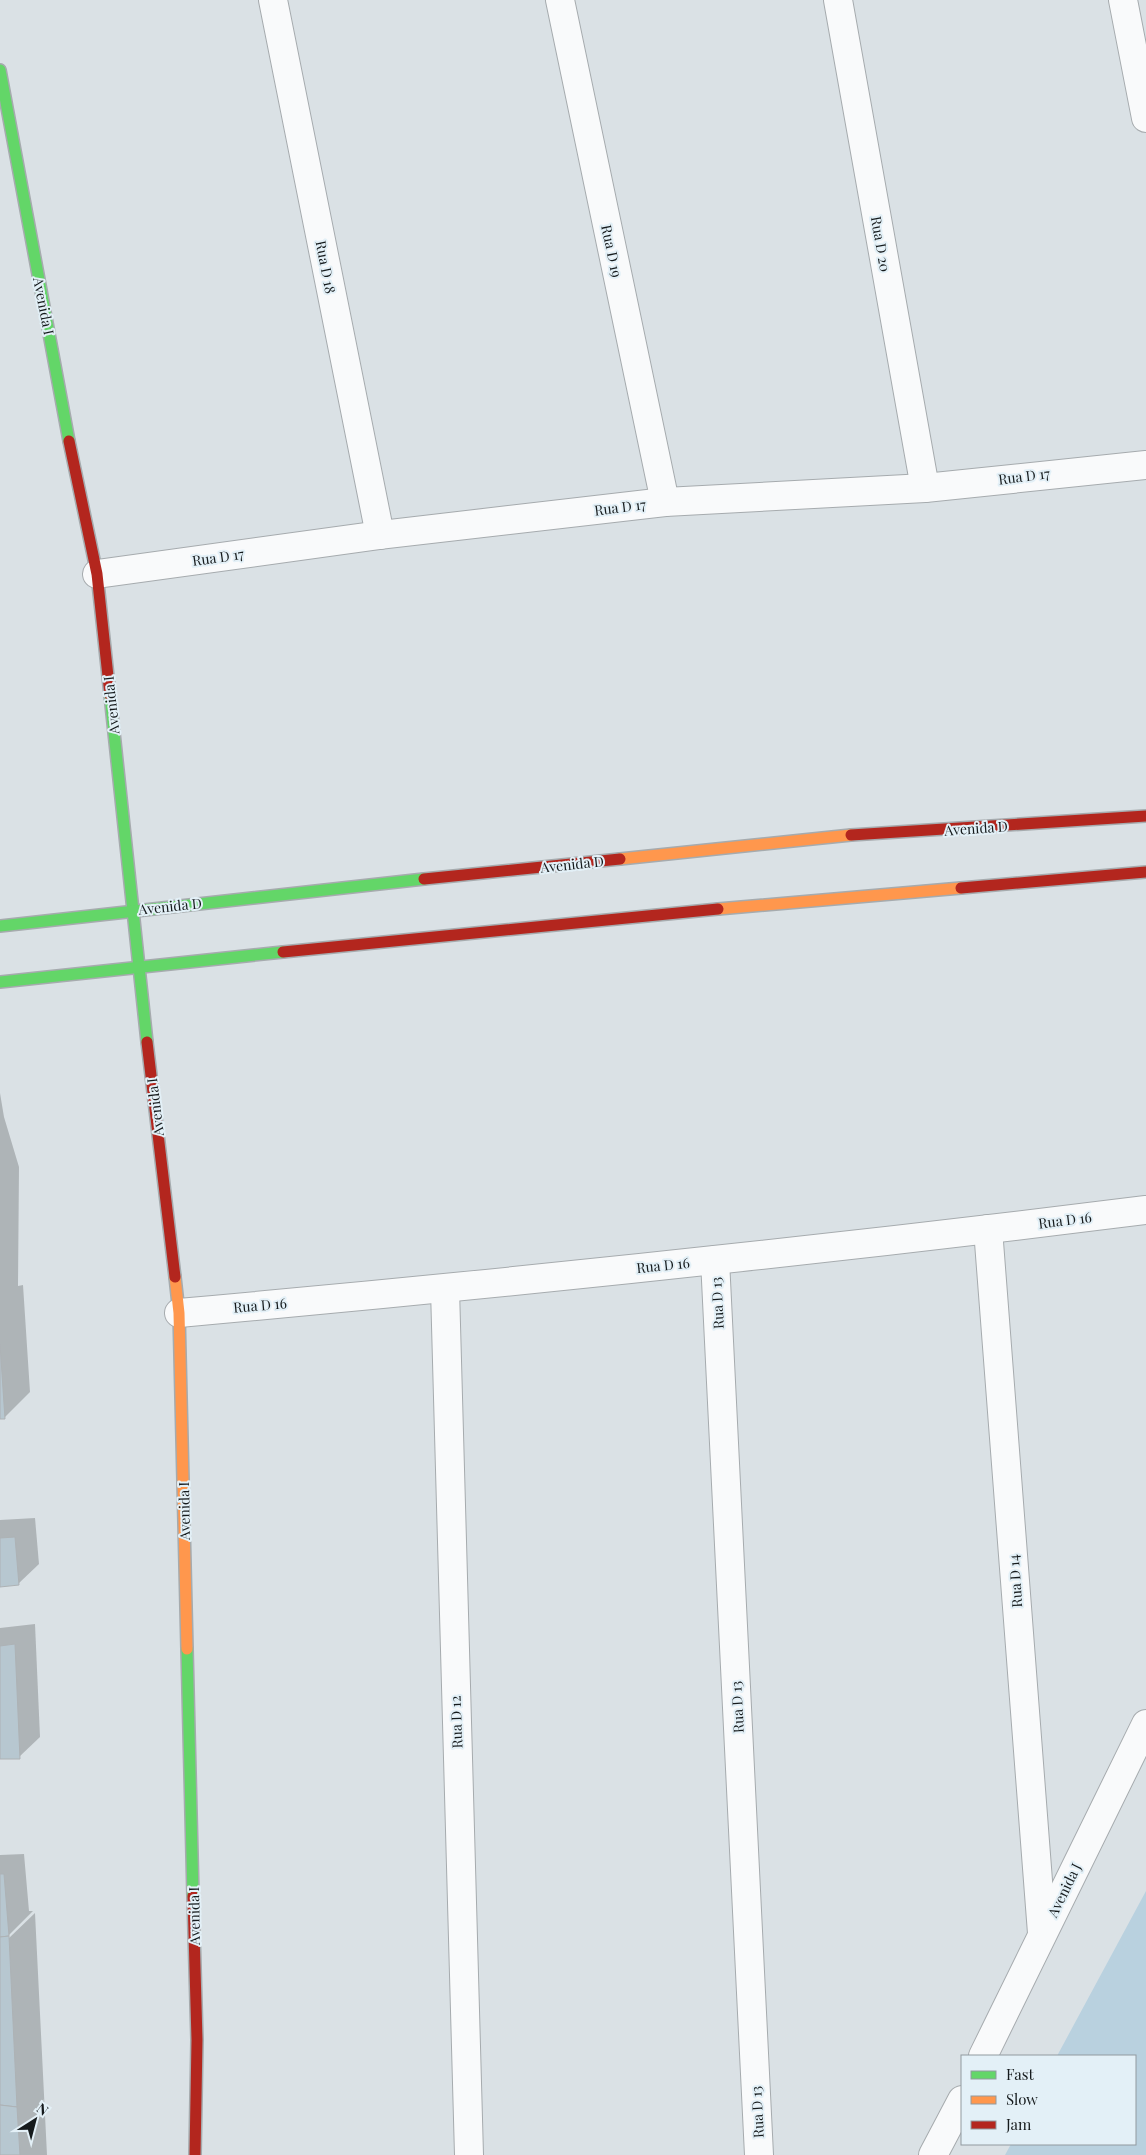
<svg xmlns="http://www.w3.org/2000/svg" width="1146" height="2155" viewBox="0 0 1146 2155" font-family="'Playfair Display',serif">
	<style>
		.green { fill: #b9d1df }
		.shadow { fill: #0003 }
		.building { fill: #b7c7d0; stroke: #adb2b5 }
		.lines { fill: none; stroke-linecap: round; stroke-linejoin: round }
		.street-casing { stroke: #a6abae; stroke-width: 30 }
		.fast-casing { stroke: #a6abae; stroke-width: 14 }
		.slow-casing { stroke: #a6abae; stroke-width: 14 }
		.jam-casing { stroke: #a6abae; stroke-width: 14 }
		.street { stroke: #f9fafb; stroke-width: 28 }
		.fast { stroke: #63d668; stroke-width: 11 }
		.slow { stroke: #ff974d; stroke-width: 11 }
		.jam { stroke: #b3261e; stroke-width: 11 }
		.labels { text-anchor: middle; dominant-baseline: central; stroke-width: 4; stroke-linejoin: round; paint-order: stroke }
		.street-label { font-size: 14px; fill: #151a1c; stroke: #e3f0f7 }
	</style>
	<rect width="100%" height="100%" fill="#dae1e5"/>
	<path class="green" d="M1146,1891V2155H1005L1011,2144H1135V2056H1057Z"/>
	<g class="shadow">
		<path d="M0,1093L4,1117L19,1167L18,1286L23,1285L30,1392L4,1418H0Z"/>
		<path d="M35,1518L39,1564L18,1584L0,1586V1520Z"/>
		<path d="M35,1624L40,1737L19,1757L0,1758V1628Z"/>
		<path d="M24,1854L29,1911H33L8,1936V1939L35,1913L47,2155H0V1855Z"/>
	</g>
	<g class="building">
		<path d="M0,1344L5,1419H0Z"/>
		<path d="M15,1537L19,1585L0,1587V1538Z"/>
		<path d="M15,1644L20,1759H0V1646Z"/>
		<path d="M0,1874H4L9,1936L0,1937Z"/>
		<path d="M9,1936L17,2107L0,2105V1937Z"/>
		<path d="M0,2105L17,2107L20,2155H0Z"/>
	</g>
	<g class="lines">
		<g class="street-casing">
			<g id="street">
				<path d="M273,0L380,535"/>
				<path d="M560,0L665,502"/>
				<path d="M838,0L925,488"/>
				<path d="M1123,0L1146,118"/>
				<path d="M97,574L380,535L665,502L925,488L1146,465"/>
				<path d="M988,1229L1042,1933"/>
				<path d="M715,1260L759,2155"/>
				<path d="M445,1289L469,2155"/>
				<path d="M179,1313C502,1284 824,1250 1146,1210"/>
				<path d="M983,2056L1146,1724"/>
				<path d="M933,2155L962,2100"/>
			</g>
		</g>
		<g class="fast-casing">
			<g id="fast">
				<path d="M0,70L69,441"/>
				<path d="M110,695L147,1042"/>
				<path d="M0,926L424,879"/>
				<path d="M0,982L283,952"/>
				<path d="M187,1649L193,1896"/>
			</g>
		</g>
		<g class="slow-casing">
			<g id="slow">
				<path d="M620,859L851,835"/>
				<path d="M718,909L961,888"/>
				<path d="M175,1277L179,1313L187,1649"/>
			</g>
		</g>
		<g class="jam-casing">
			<g id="jam">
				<path d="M69,441L97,574L110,695"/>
				<path d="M851,835L1146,816"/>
				<path d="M424,879L620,859"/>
				<path d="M961,888L1146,872"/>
				<path d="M283,952L718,909"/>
				<path d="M147,1042L175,1277"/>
				<path d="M193,1896L197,2040L195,2155"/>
			</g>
		</g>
		<use href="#street" class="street"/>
		<use href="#fast" class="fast"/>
		<use href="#slow" class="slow"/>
		<use href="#jam" class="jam"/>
	</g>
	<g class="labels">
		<g class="street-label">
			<text transform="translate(881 244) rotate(80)">Rua D 20</text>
			<text transform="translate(612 251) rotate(78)">Rua D 19</text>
			<text transform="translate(326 267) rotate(79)">Rua D 18</text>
			<text transform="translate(44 306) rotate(79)">Avenida I</text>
			<text transform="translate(1024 476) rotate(-7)">Rua D 17</text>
			<text transform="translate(620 507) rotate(-7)">Rua D 17</text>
			<text transform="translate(218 557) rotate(-8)">Rua D 17</text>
			<text transform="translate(111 705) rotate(-96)">Avenida I</text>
			<text transform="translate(976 828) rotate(-4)">Avenida D</text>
			<text transform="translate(572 864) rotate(-6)">Avenida D</text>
			<text transform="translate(170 906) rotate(-6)">Avenida D</text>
			<text transform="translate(155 1107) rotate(-97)">Avenida I</text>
			<text transform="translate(1065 1220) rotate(-7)">Rua D 16</text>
			<text transform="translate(663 1265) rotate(-6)">Rua D 16</text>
			<text transform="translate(717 1303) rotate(-93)">Rua D 13</text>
			<text transform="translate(260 1305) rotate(-5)">Rua D 16</text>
			<text transform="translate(184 1511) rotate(-91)">Avenida I</text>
			<text transform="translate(1015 1581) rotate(-94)">Rua D 14</text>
			<text transform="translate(737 1707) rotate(-93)">Rua D 13</text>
			<text transform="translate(456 1722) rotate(-92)">Rua D 12</text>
			<text transform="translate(1064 1890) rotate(-64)">Avenida J</text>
			<text transform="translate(194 1916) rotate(-91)">Avenida I</text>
			<text transform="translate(757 2112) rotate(-93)">Rua D 13</text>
		</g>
	</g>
	<rect x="961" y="2055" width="175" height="90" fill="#e3f0f7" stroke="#919a9f"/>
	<rect x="971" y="2071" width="25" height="8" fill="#63d668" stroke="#919a9f"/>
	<text x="1006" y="2080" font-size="15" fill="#151a1c">Fast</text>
	<rect x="971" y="2096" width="25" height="8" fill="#ff974d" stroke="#919a9f"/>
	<text x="1006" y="2105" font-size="15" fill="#151a1c">Slow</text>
	<rect x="971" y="2121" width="25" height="8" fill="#b3261e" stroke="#919a9f"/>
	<text x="1006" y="2130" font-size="15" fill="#151a1c">Jam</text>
	<g transform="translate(35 2120) rotate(36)" stroke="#e3f0f7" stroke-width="4" paint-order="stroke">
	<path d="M0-4L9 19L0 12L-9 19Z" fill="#151a1c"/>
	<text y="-8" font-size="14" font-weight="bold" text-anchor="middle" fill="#151a1c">N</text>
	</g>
</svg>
